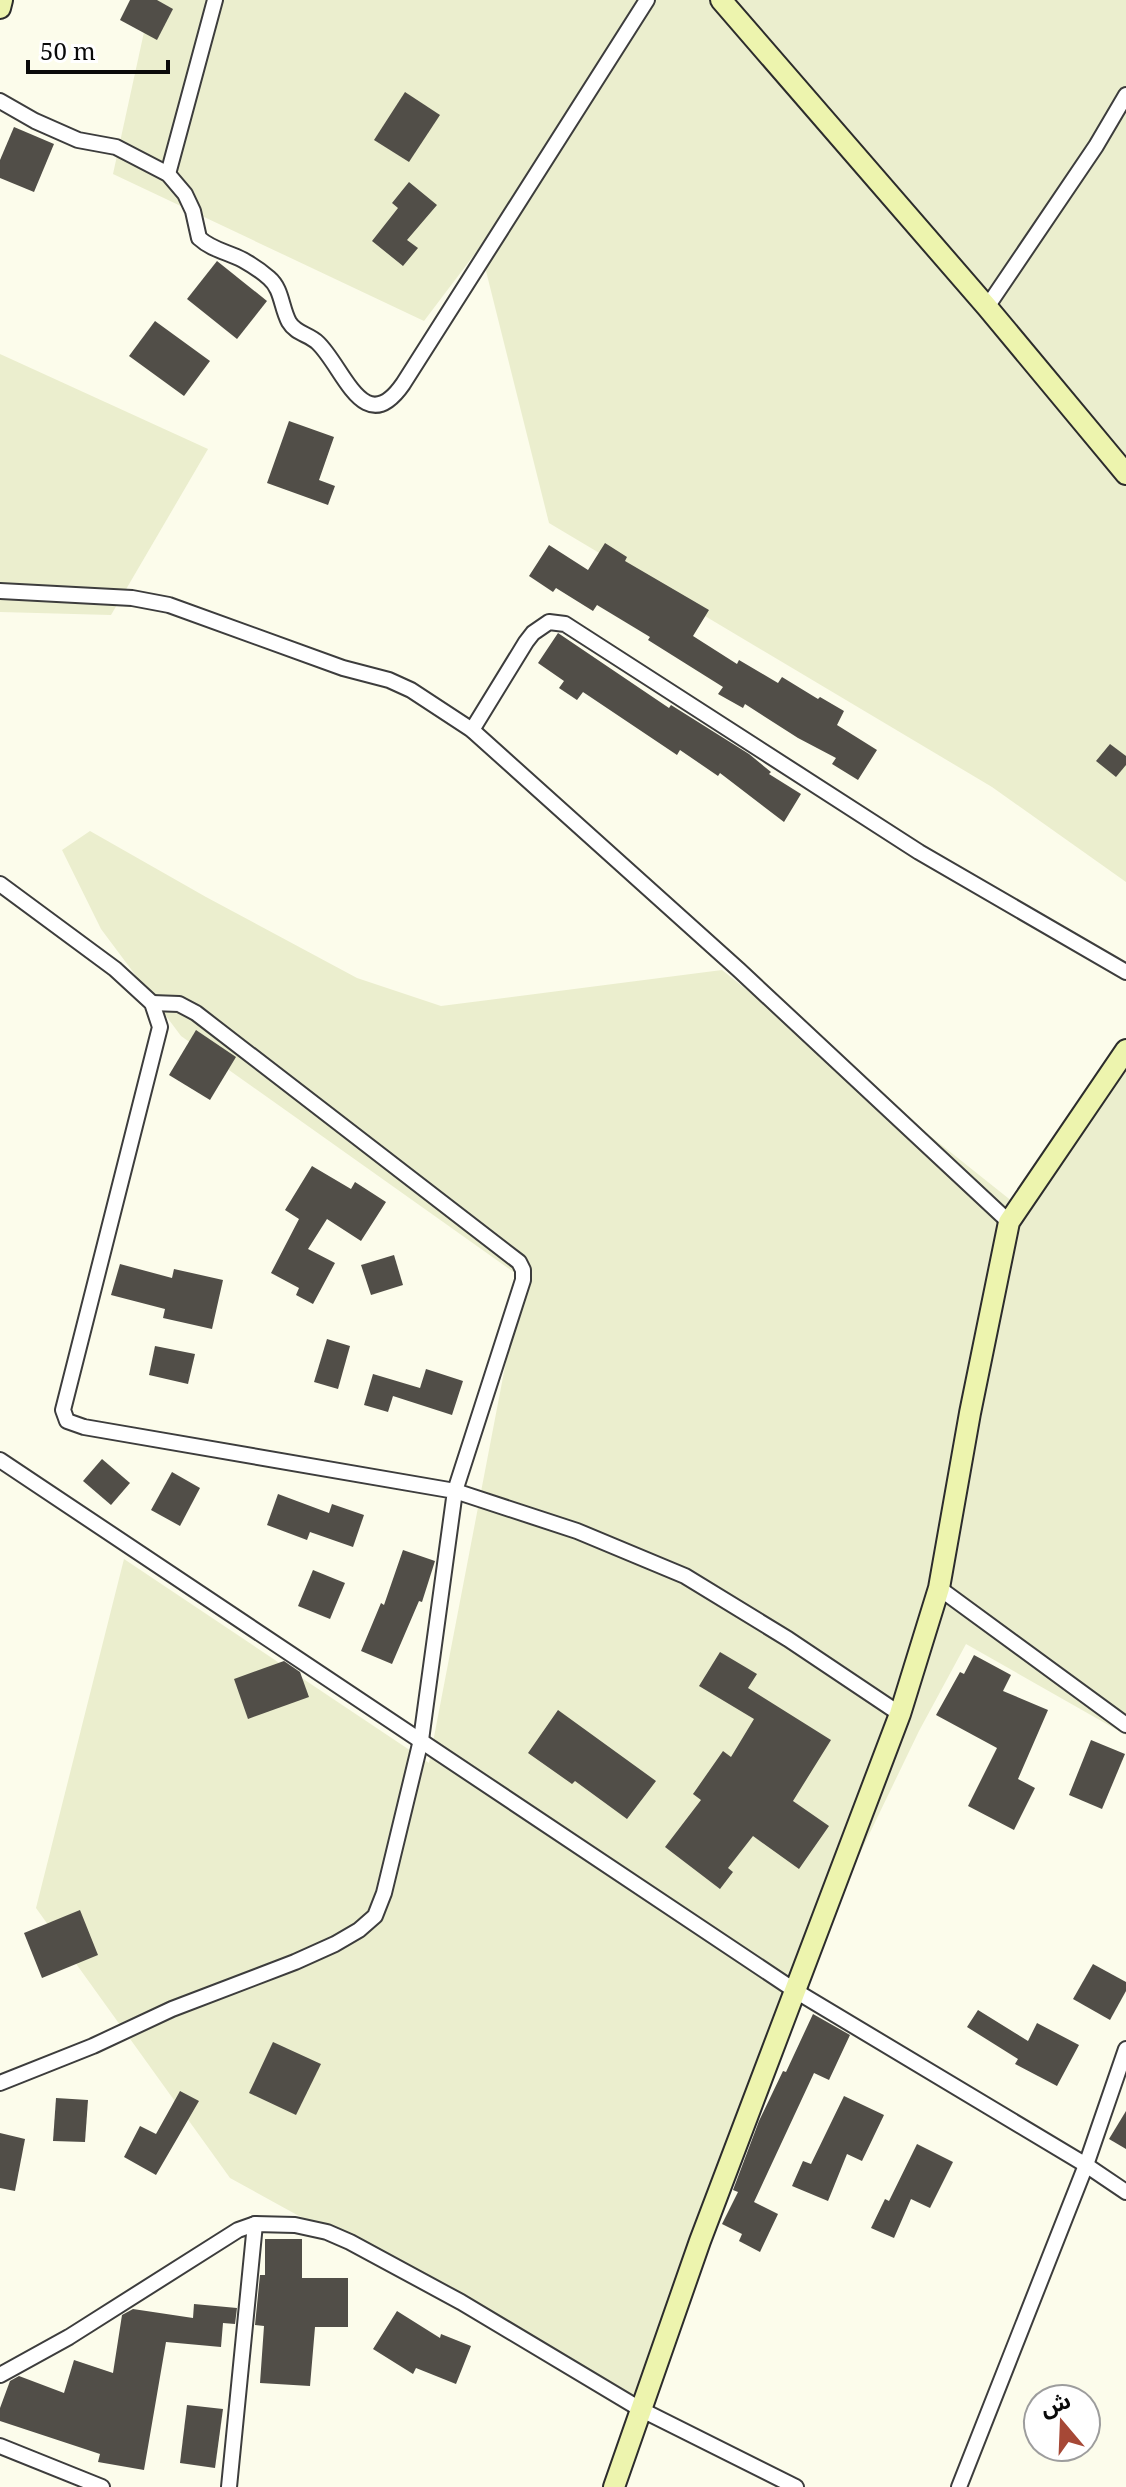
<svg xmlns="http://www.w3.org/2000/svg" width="1126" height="2487" viewBox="0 0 1126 2487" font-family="'Noto Serif','Noto Sans Arabic',serif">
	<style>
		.farmland { fill: #ebeece }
		.building { fill: #514e48 }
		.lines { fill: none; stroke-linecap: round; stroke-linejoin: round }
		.street-casing { stroke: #3d3d3d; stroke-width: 18 }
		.secondary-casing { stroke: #2c2c2c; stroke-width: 24 }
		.street { stroke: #fff; stroke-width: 14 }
		.secondary { stroke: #edf4ae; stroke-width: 20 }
	</style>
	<rect width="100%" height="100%" fill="#fcfceb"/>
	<g class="farmland">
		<path d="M151,0H1126V882L992,787L549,523L480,247L424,321L113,174Z"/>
		<path d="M0,354L208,449L111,615L0,612Z"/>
		<path d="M90,831L206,897L357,978L441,1006L722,970L1013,1202L1126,1069V1735L966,1644L919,1731L796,1986L637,2402L230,2178L36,1908L124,1559L429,1763L522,1278L181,1036L101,929L62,850Z"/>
	</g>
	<g class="building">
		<path d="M130,0H157L173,9L157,40L120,20Z"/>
		<path d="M405,92L440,115L409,162L374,140Z"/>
		<path d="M14,127L54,144L34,192L0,178V160Z"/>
		<path d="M409,182L437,205L407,240L418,248L403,266L372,241L398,208L392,203Z"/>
		<path d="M217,261L267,301L237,339L187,299Z"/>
		<path d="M155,321L210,361L184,396L129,356Z"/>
		<path d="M289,421L334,437L319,480L335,486L328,505L267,483Z"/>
		<path d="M605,543L627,557L625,561L709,610L693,636L737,664L739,660L778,683L782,677L818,699L820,697L844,711L837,725L877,750L858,780L832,764L836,758L798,738L745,704L743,708L718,694L723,687L648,640L650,637L597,605L593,611L556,588L553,592L529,576L549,545L588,570Z"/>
		<path d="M558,633L669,708L671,705L749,754L771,772L769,774L801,794L784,822L720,773L718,776L680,750L677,755L583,692L577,700L559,688L564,681L538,663Z"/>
		<path d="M1110,744L1126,756V765L1116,777L1096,761Z"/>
		<path d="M196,1030L236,1057L210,1100L169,1075Z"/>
		<path d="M312,1166L351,1189L355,1182L386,1202L361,1241L327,1219L308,1249L335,1263L313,1304L296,1295L299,1288L271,1273L299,1219L285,1210Z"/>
		<path d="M394,1255L403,1285L371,1295L361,1265Z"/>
		<path d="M120,1264L172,1278L174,1269L223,1280L212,1329L163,1318L165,1309L111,1295Z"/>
		<path d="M327,1339L350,1346L338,1389L314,1382Z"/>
		<path d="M155,1346L195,1354L188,1384L149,1375Z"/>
		<path d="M426,1369L463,1381L452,1415L393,1396L388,1412L364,1405L373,1374L420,1388Z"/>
		<path d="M102,1459L130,1483L111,1505L83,1481Z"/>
		<path d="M172,1472L200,1488L180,1526L151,1510Z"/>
		<path d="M278,1494L329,1513L332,1504L364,1515L353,1547L310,1532L307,1540L267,1525Z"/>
		<path d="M403,1550L435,1561L422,1602L419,1601L392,1664L361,1651L381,1603L384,1605Z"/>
		<path d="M313,1570L345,1583L330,1619L298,1606Z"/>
		<path d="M720,1652L757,1674L748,1688L831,1740L793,1801L829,1826L799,1869L753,1836L728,1868L733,1872L720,1889L665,1847L701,1800L693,1794L723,1751L731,1757L754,1719L699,1686Z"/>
		<path d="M974,1655L1011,1675L1003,1691L1048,1710L1018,1779L1035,1788L1014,1830L968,1806L997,1748L936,1715L960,1672L964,1674Z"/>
		<path d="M284,1661L300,1672L309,1697L248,1719L234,1679Z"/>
		<path d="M558,1710L656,1781L627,1819L575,1781L572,1784L528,1753Z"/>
		<path d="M1091,1740L1125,1754L1102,1809L1069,1795Z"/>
		<path d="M80,1910L98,1955L42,1978L24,1933Z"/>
		<path d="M1093,1964L1126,1982V1991L1110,2020L1073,1999Z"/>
		<path d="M978,2010L1028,2041L1037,2023L1079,2045L1057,2086L1015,2064L1018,2059L967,2027Z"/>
		<path d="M813,2014L850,2035L829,2080L814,2073L754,2202L778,2214L760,2252L739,2241L742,2234L722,2224L738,2192L733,2190L759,2121L783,2071L786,2072Z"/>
		<path d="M273,2042L321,2064L296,2115L249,2093Z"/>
		<path d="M180,2091L199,2101L156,2175L124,2157L140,2126L156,2134Z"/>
		<path d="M844,2096L884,2115L862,2161L847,2154L828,2201L792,2186L803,2161L811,2164Z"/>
		<path d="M56,2098L88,2100L85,2142L53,2141Z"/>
		<path d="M1126,2111V2149L1109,2139Z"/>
		<path d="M0,2133L25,2139L15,2191L0,2188Z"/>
		<path d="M917,2144L953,2162L930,2208L911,2199L894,2238L871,2228L885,2199L889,2201Z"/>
		<path d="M265,2239H302V2278H348V2327H315L310,2386L260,2383L264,2326L255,2325L260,2275H265Z"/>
		<path d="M194,2304L237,2308L235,2324L223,2323L221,2347L166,2342L144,2470L98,2462L100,2454L0,2421V2408L10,2381L19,2376L64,2393L74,2360L113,2373L122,2315L133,2309L193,2318Z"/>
		<path d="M397,2311L440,2338L441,2334L471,2346L456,2384L416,2368L413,2374L373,2349Z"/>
		<path d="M187,2405L223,2409L215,2468L180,2463Z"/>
	</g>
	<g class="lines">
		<g class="street-casing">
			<g id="street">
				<path d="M0,101L35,121L78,140L116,147L168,174L185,194L193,211L199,238C212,250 228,252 243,260C252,265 261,271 269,278C282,289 281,307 289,322C296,334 309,334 318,343C344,368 364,440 403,384L647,0"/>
				<path d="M168,174L215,0"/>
				<path d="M987,307L1096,146L1126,95"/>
				<path d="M0,591L132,598L169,605L343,668L389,680L411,690L472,730L739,970L1009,1222"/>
				<path d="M472,730L526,642L533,633L549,622L565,624L919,852L1126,972"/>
				<path d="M0,884L115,969L152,1003L160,1027L63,1410L67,1421L84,1427L455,1491L421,1740L384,1893L375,1916L359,1930L335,1944L295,1962L172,2009L93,2046L0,2083"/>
				<path d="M152,1003L179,1004L196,1013L519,1262L523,1270V1280L455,1491L577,1531L685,1576L788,1639L900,1714"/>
				<path d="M0,1460L794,1990L1086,2165L1126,2192"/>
				<path d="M939,1588L1126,1725"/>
				<path d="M0,2375L69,2337L238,2230L255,2224L295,2225L327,2232L350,2242L461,2302L640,2409L796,2487"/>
				<path d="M0,2446L102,2487"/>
				<path d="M229,2487L255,2224"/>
				<path d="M959,2487L1086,2165L1126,2049"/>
			</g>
		</g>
		<g class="secondary-casing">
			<g id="secondary">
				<path d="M721,0L987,307L1126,474"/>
				<path d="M0,8L2,0"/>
				<path d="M614,2487L700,2241L900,1714L939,1588L970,1413L1009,1222L1126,1050"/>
			</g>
		</g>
		<use href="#street" class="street"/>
		<use href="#secondary" class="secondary"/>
	</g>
	<g transform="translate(1062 2423) rotate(341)"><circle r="38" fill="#ffffff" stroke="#9d9d9d" stroke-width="2"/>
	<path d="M0-6L14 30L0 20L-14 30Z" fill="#a64836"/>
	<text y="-12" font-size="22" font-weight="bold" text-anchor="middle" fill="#0a0a0a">ش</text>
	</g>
	<path d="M28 60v12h140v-12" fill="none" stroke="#0a0a0a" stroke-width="4"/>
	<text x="40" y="60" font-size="24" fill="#0a0a0a" stroke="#ffffff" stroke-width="6" paint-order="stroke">50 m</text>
</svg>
